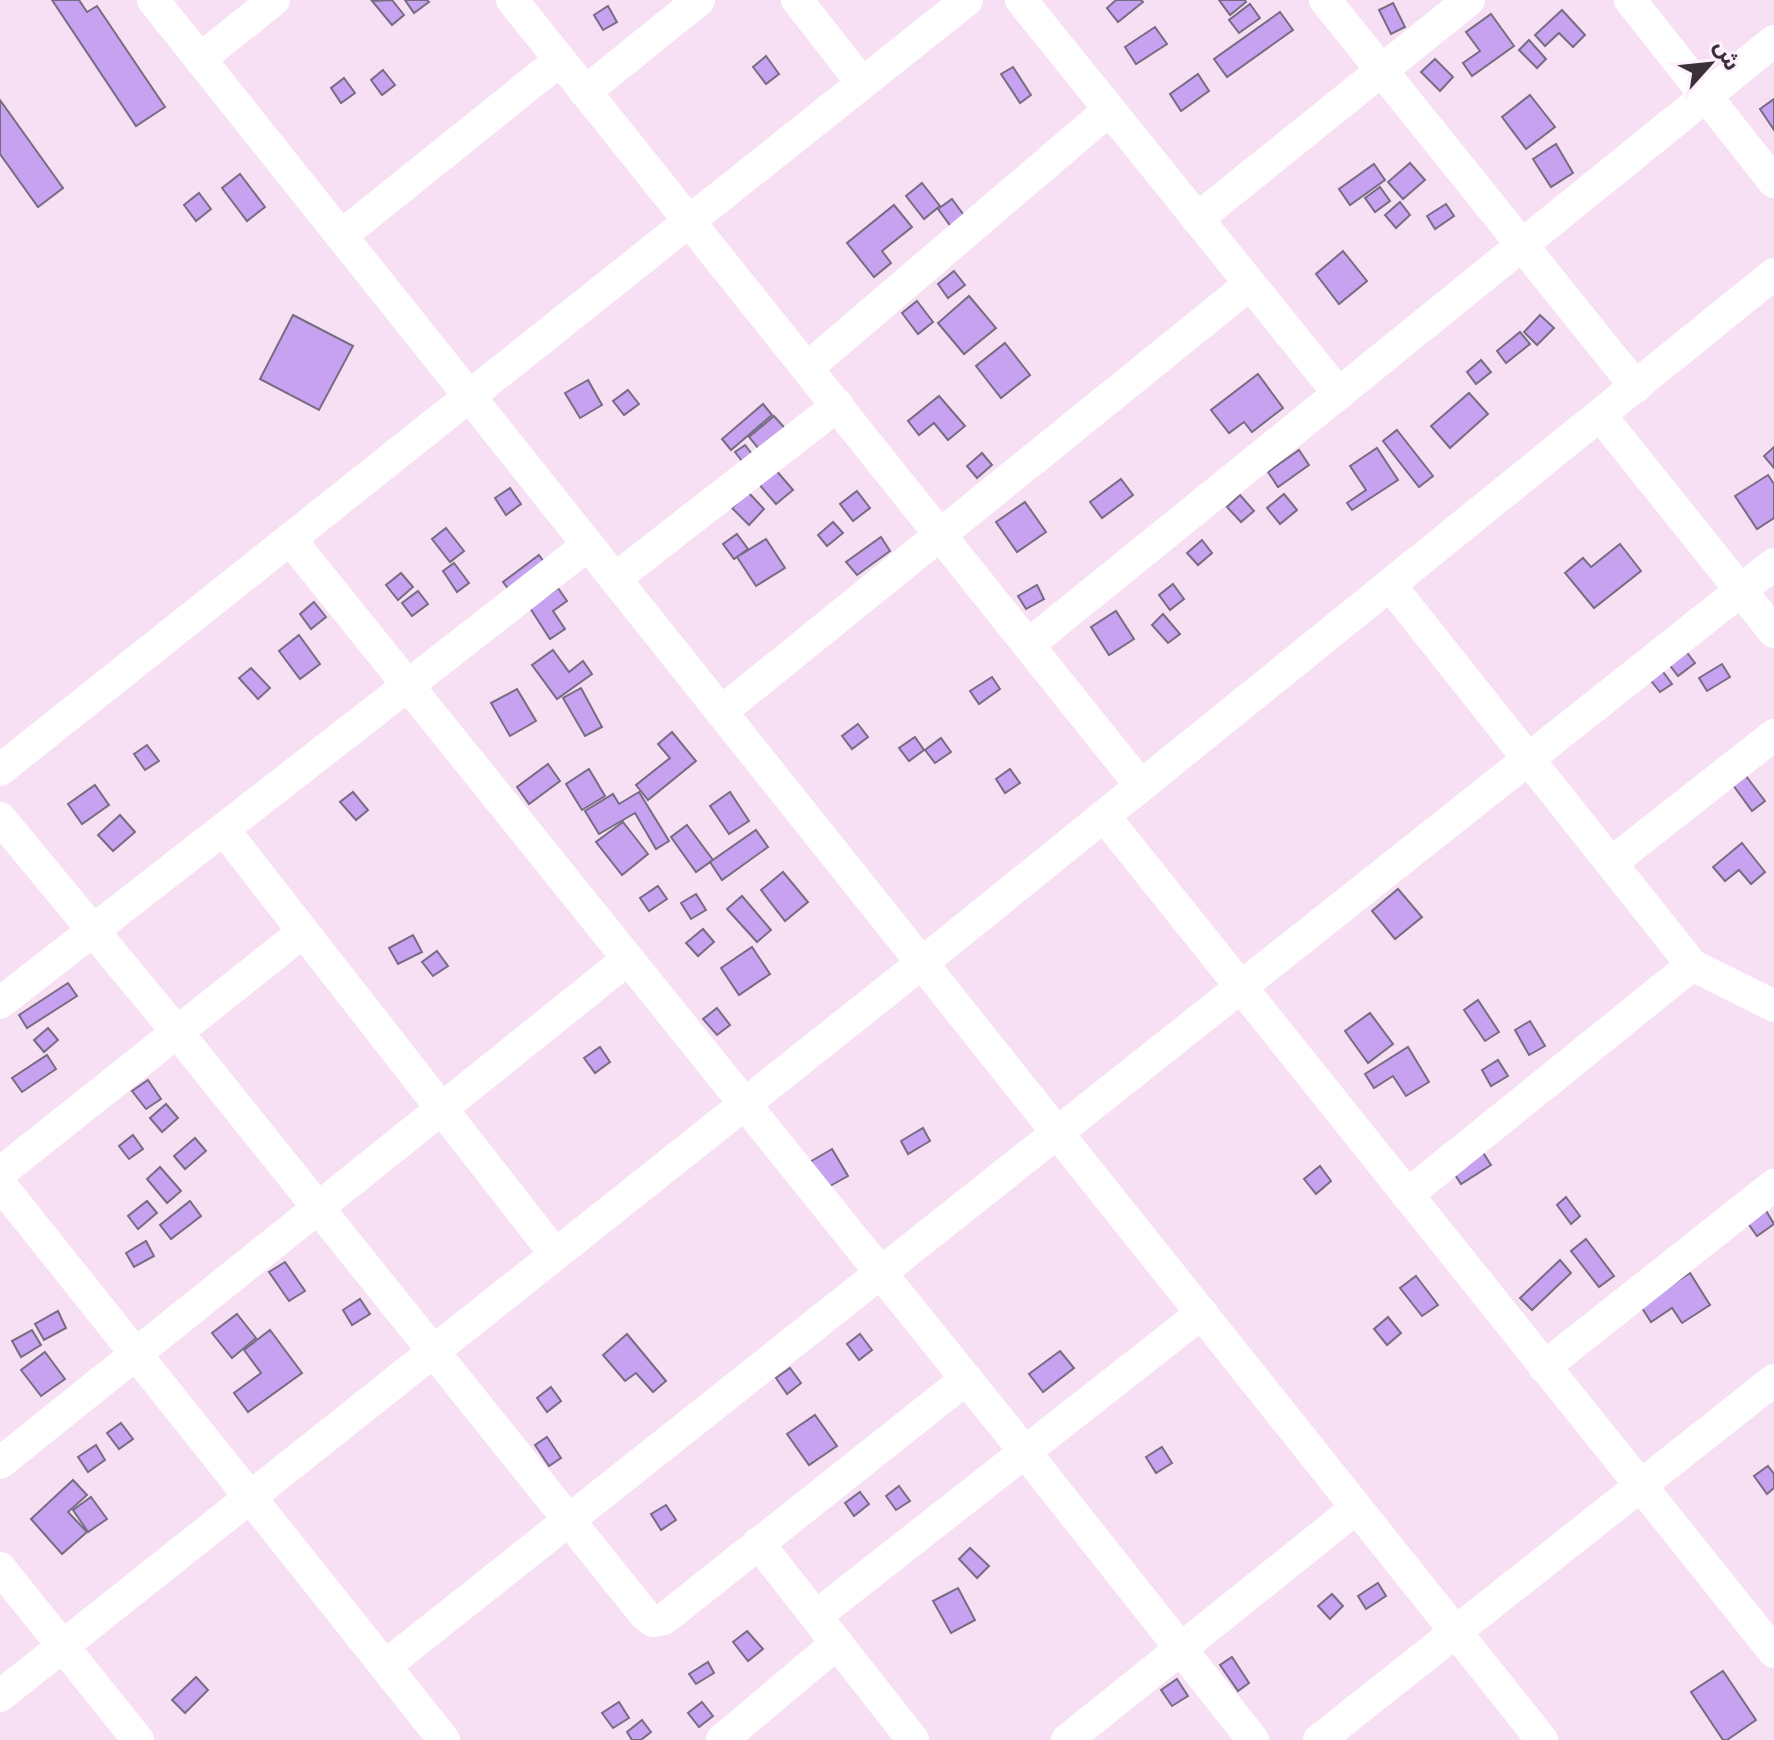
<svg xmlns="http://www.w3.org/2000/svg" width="1774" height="1740" viewBox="0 0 1774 1740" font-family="Commissioner,'Noto Sans Arabic',sans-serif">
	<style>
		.building { fill: #c6a2f0; stroke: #776d83; stroke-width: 2 }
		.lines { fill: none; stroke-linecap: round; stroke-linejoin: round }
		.street { stroke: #fff; stroke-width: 32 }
	</style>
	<rect width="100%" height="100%" fill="#f7e0f4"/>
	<g class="building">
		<path d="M52,0H79L87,12L97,6L165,107L136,126Z"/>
		<path d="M392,0L404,15L392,25L372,1Z"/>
		<path d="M405,0H427L429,2L414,13Z"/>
		<path d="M1116,0H1141L1143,2L1118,22L1107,8Z"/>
		<path d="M1219,0H1245L1246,2L1230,15Z"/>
		<path d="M1393,3L1405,27L1391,34L1379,10Z"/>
		<path d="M1250,4L1260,18L1239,33L1229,20Z"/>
		<path d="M608,6L617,22L603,30L594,15Z"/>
		<path d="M1562,10L1585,35L1573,47L1559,33L1545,46L1535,35Z"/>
		<path d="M1280,12L1293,30L1227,77L1214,59Z"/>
		<path d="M1491,14L1514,46L1472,76L1463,63L1480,51L1466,32Z"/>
		<path d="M1155,27L1167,44L1136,64L1125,47Z"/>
		<path d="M1529,40L1546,59L1537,68L1519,50Z"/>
		<path d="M766,56L779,74L766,84L753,67Z"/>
		<path d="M1435,59L1453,77L1440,91L1421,72Z"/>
		<path d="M1013,67L1031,95L1020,103L1001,74Z"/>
		<path d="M383,70L395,85L382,95L371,80Z"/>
		<path d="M1198,74L1209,91L1181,111L1170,94Z"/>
		<path d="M344,78L355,93L341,103L331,88Z"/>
		<path d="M1530,95L1555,127L1526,149L1502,117Z"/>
		<path d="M1774,99V130L1760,109Z"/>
		<path d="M0,100L63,188L38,207L0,154Z"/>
		<path d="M1556,144L1573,173L1551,187L1533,159Z"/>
		<path d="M1410,163L1425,180L1403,199L1388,182Z"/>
		<path d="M1374,164L1385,180L1350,205L1339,189Z"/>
		<path d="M240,174L265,207L247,221L222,188Z"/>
		<path d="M922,183L940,206L924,219L906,196Z"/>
		<path d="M1380,187L1390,201L1375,212L1365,198Z"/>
		<path d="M199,193L211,209L196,221L184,205Z"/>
		<path d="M952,199L966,218L952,228L938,209Z"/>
		<path d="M1400,202L1410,215L1396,228L1385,215Z"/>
		<path d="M1446,204L1454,216L1435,229L1427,216Z"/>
		<path d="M894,205L912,227L882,251L891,263L874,277L847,243Z"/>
		<path d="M1343,251L1367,281L1339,304L1316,274Z"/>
		<path d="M954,271L965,285L948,298L938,284Z"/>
		<path d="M969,296L996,328L964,354L938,323Z"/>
		<path d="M917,301L933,322L918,334L902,313Z"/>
		<path d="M293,315L353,346L319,410L260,379Z"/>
		<path d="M1540,315L1554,328L1537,345L1524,332Z"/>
		<path d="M1520,332L1530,344L1506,363L1497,351Z"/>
		<path d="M1005,343L1030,375L1001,398L976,366Z"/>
		<path d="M1481,360L1491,372L1476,384L1467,372Z"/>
		<path d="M1258,374L1283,408L1252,432L1244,422L1229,433L1211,410Z"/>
		<path d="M588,380L602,405L580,418L565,393Z"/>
		<path d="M628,390L639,404L624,415L613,401Z"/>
		<path d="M1469,393L1488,414L1450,448L1431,426Z"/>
		<path d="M939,396L965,426L948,440L934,423L919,435L908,421Z"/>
		<path d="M763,404L772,415L731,450L722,439Z"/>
		<path d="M774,416L798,443L772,465L749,437Z"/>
		<path d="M1397,430L1433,476L1419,487L1383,441Z"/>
		<path d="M745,445L758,462L748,469L735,452Z"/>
		<path d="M1774,447V468L1764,456Z"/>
		<path d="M1377,448L1398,480L1352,510L1347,503L1366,490L1350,466Z"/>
		<path d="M1299,450L1309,465L1278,487L1268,472Z"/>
		<path d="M982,453L992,465L977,478L967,466Z"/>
		<path d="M775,469L793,490L776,504L758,483Z"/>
		<path d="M1768,475L1774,484V518L1757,529L1735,496Z"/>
		<path d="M1121,479L1133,495L1102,518L1090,502Z"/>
		<path d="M510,488L521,504L506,515L495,498Z"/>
		<path d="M857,491L870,508L853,521L840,504Z"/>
		<path d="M748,492L764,509L749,525L732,508Z"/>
		<path d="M1284,494L1297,510L1280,524L1267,508Z"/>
		<path d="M1240,495L1254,511L1241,522L1227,507Z"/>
		<path d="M1025,502L1046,532L1017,552L996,522Z"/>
		<path d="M833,522L843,533L827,546L818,535Z"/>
		<path d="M446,528L464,551L450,562L432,539Z"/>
		<path d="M737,534L748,549L734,559L723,544Z"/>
		<path d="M881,537L890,551L857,575L846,562Z"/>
		<path d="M766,539L785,568L756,586L737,557Z"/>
		<path d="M1202,540L1212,553L1198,565L1187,553Z"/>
		<path d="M1620,544L1641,571L1594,608L1565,573L1583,558L1591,567Z"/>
		<path d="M539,555L557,580L522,607L503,582Z"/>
		<path d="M454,563L469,583L457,592L443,571Z"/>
		<path d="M401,573L413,587L398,600L386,585Z"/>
		<path d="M1173,584L1184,599L1170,610L1159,595Z"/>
		<path d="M1037,585L1044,599L1026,609L1018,596Z"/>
		<path d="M558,588L567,601L553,611L565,629L550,639L530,608Z"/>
		<path d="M418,591L428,604L412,616L402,603Z"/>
		<path d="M314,602L326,617L311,629L300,614Z"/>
		<path d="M1116,611L1134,639L1109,655L1091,627Z"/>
		<path d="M1163,614L1180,634L1168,643L1152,625Z"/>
		<path d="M299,635L320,664L300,679L279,651Z"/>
		<path d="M553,650L569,672L583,661L592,674L557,699L532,665Z"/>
		<path d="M1685,650L1695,663L1678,676L1668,663Z"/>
		<path d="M1722,664L1730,677L1707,691L1699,678Z"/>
		<path d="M251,668L270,688L258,699L239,678Z"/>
		<path d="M1661,669L1672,684L1660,692L1648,677Z"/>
		<path d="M992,677L1000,689L979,704L970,691Z"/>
		<path d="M581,688L602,727L585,736L563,698Z"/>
		<path d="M517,689L536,721L510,736L491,703Z"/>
		<path d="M858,724L868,737L852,749L842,736Z"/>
		<path d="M672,732L696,761L648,800L636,785L670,758L658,744Z"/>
		<path d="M915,737L924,750L909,761L899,748Z"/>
		<path d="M941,738L951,752L935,763L925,750Z"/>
		<path d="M147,745L159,761L145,770L134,754Z"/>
		<path d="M548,764L560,781L529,804L517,787Z"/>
		<path d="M589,769L605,796L582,810L566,784Z"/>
		<path d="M1010,769L1020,783L1005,793L996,779Z"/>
		<path d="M1746,776L1765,801L1752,811L1733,785Z"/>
		<path d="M95,785L109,805L82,824L68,804Z"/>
		<path d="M353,792L368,810L356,820L340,802Z"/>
		<path d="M639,792L669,841L656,849L635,813L599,834L585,811L613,794L619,804Z"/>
		<path d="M730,792L749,821L729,834L710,806Z"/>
		<path d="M120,815L135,832L113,851L98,835Z"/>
		<path d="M623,822L648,854L622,875L596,842Z"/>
		<path d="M687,825L713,860L696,872L671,837Z"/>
		<path d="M756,830L768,847L722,880L710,862Z"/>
		<path d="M1742,843L1765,872L1751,884L1739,870L1725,881L1713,867Z"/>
		<path d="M783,872L808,902L785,921L761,890Z"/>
		<path d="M658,886L667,899L649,911L640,898Z"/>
		<path d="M1398,889L1422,917L1395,939L1372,911Z"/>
		<path d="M696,894L706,910L691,919L681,903Z"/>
		<path d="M742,896L771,930L757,942L727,909Z"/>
		<path d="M703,929L714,942L698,956L686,943Z"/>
		<path d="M413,935L422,952L398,964L389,948Z"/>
		<path d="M752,947L770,974L739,995L721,968Z"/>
		<path d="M437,951L448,966L433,976L422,962Z"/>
		<path d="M68,983L77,996L27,1028L19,1015Z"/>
		<path d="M1478,1000L1499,1032L1485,1041L1464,1010Z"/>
		<path d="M717,1008L730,1025L717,1035L703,1019Z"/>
		<path d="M1370,1013L1393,1044L1368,1063L1345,1031Z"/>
		<path d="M1530,1021L1545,1046L1529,1055L1515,1030Z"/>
		<path d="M48,1028L58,1040L44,1052L34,1040Z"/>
		<path d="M600,1047L610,1062L595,1073L584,1058Z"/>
		<path d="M1408,1047L1429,1082L1406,1096L1393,1076L1374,1088L1365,1074Z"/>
		<path d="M47,1055L56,1069L22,1092L12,1078Z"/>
		<path d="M1498,1060L1508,1076L1491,1086L1482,1070Z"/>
		<path d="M148,1080L161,1099L146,1109L132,1091Z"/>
		<path d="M166,1104L178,1118L162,1132L150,1118Z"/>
		<path d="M923,1128L930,1141L908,1154L901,1141Z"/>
		<path d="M133,1135L143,1149L129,1159L119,1146Z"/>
		<path d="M195,1138L206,1151L185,1169L174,1156Z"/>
		<path d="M832,1149L848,1176L823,1190L808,1163Z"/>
		<path d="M1482,1151L1491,1165L1461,1184L1452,1170Z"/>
		<path d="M1320,1166L1331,1181L1316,1194L1304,1179Z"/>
		<path d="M160,1167L181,1191L167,1203L147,1179Z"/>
		<path d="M1566,1197L1580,1216L1571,1224L1557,1205Z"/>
		<path d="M147,1201L157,1213L138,1229L128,1216Z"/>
		<path d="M190,1201L201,1216L171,1239L160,1225Z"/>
		<path d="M1765,1209L1774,1224L1757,1236L1747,1222Z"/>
		<path d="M1586,1239L1614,1276L1599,1287L1571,1251Z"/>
		<path d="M146,1241L154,1256L134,1267L126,1253Z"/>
		<path d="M1560,1260L1571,1273L1532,1310L1520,1298Z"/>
		<path d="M285,1262L305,1291L289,1301L269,1272Z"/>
		<path d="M1690,1273L1710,1305L1682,1323L1672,1308L1651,1322L1640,1305Z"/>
		<path d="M1416,1276L1438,1305L1422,1316L1400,1288Z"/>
		<path d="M360,1299L370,1314L352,1325L343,1310Z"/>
		<path d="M58,1311L66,1328L44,1340L35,1324Z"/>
		<path d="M237,1314L256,1338L232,1358L212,1333Z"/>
		<path d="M1388,1317L1401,1333L1387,1345L1374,1329Z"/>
		<path d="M32,1330L41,1345L21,1357L12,1341Z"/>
		<path d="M270,1330L302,1373L248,1412L234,1393L261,1373L244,1350Z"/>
		<path d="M627,1334L666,1381L653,1392L636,1373L625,1381L603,1355Z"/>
		<path d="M860,1334L872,1350L859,1360L847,1344Z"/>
		<path d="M1060,1351L1074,1368L1043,1392L1029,1374Z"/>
		<path d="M45,1352L65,1379L41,1396L21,1370Z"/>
		<path d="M790,1368L801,1383L787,1394L776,1378Z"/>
		<path d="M551,1387L561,1401L547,1412L537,1398Z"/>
		<path d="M815,1415L837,1446L809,1465L787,1434Z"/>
		<path d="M121,1423L133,1439L119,1449L107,1433Z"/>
		<path d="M547,1437L561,1458L549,1466L535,1445Z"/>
		<path d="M96,1445L105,1460L88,1472L78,1457Z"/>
		<path d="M1162,1447L1172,1463L1156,1473L1146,1457Z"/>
		<path d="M1768,1466L1774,1474V1488L1767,1494L1754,1476Z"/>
		<path d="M73,1480L87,1495L68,1512L87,1532L62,1554L31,1519Z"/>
		<path d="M899,1486L910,1501L896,1510L886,1496Z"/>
		<path d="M860,1492L869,1504L854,1516L845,1503Z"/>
		<path d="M91,1497L107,1519L88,1532L73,1510Z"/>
		<path d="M666,1505L676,1520L661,1530L651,1514Z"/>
		<path d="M970,1548L989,1566L977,1578L959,1559Z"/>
		<path d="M1378,1583L1386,1596L1366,1609L1358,1596Z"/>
		<path d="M958,1588L975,1620L951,1633L933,1601Z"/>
		<path d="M1332,1594L1343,1606L1330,1619L1318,1606Z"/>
		<path d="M747,1631L763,1649L748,1661L733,1642Z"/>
		<path d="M1232,1657L1249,1683L1238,1691L1220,1665Z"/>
		<path d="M708,1662L714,1673L696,1684L689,1674Z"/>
		<path d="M1723,1671L1756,1720L1727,1740H1723L1691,1692Z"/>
		<path d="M196,1677L208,1690L185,1713L172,1700Z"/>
		<path d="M1177,1679L1188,1696L1172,1706L1161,1690Z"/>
		<path d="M619,1702L629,1718L613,1728L602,1713Z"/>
		<path d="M702,1702L713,1716L699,1727L688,1713Z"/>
		<path d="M642,1720L651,1732L641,1740H632L627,1732Z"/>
	</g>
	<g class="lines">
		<g class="street">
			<path d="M153,0L1542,1740"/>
			<path d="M512,0L1141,786"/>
			<path d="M797,0L862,83"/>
			<path d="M1021,0L1339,394"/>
			<path d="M1325,0L1636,387"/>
			<path d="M1630,0L1774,182"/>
			<path d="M200,59L274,0"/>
			<path d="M585,92L699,0"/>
			<path d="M1197,219L1469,0"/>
			<path d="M341,236L560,60"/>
			<path d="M807,368L1109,110"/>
			<path d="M1600,415L1774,632"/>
			<path d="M290,539L1025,1452L1253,1740"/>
			<path d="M616,578L838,405"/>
			<path d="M1390,585L1692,965L1774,1006"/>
			<path d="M1028,645L1774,41"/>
			<path d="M721,712L1250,284"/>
			<path d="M0,770L967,0"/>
			<path d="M1104,816L1774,1652"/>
			<path d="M0,818L177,1032L645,1615L653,1621L664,1619L966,1379"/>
			<path d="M224,830L555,1254"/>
			<path d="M1611,863L1774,735"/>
			<path d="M0,1003L588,545"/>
			<path d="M0,1173L303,932"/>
			<path d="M0,1184L444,1740"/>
			<path d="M1407,1195L1692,965"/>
			<path d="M1544,1367L1774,1185"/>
			<path d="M0,1463L628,959"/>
			<path d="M758,1543L913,1740"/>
			<path d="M0,1568L138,1740"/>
			<path d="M816,1616L1202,1313"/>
			<path d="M385,1666L1774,564"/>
			<path d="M0,1696L922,963L1774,274"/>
			<path d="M722,1740L837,1643"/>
			<path d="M1067,1740L1355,1509"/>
			<path d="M1319,1740L1774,1380"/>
		</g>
	</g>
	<g transform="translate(1710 64) rotate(63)" stroke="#fef0fc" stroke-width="6" paint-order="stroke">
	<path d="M0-6L14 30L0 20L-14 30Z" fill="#3a3139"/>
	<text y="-12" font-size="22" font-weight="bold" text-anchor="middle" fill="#3a3139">ش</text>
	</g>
</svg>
